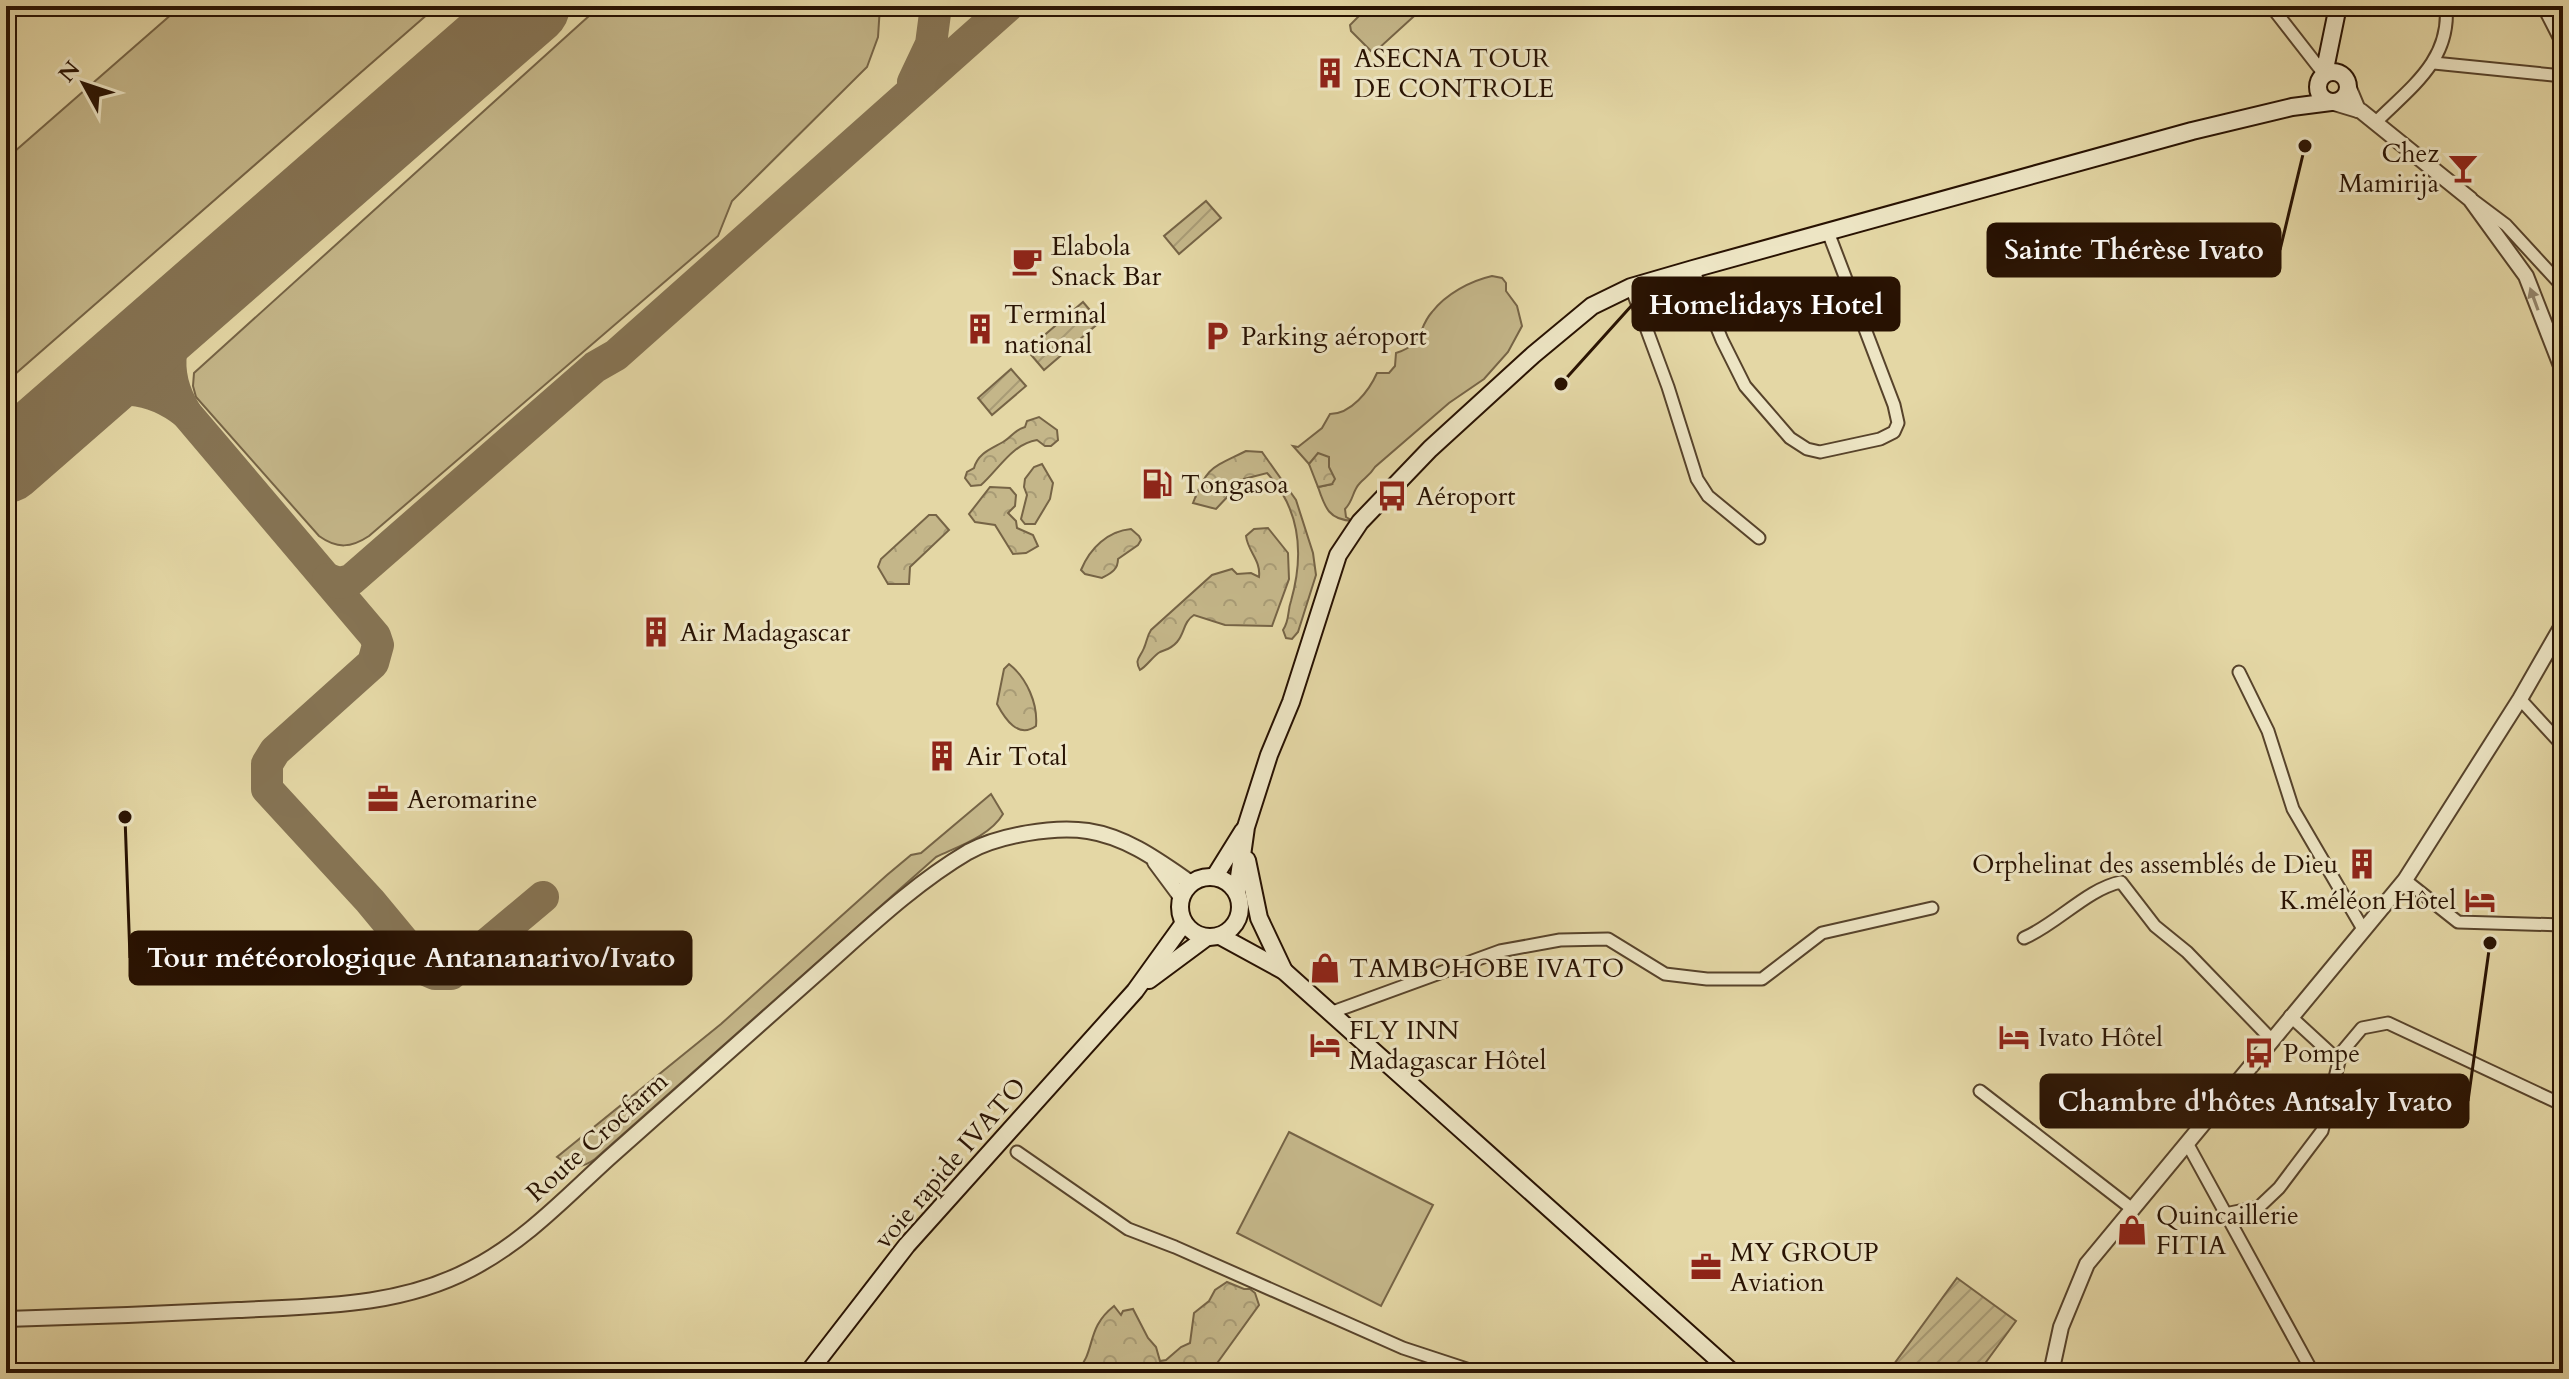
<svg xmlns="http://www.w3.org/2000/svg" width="2569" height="1379" viewBox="0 0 2569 1379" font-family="Cardo,serif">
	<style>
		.grass { fill: #c4b689; stroke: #766446; stroke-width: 2 }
		.forest { fill: url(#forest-crowns); stroke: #766446; stroke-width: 2 }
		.garden { fill: url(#garden-furrows); stroke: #766446; stroke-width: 2 }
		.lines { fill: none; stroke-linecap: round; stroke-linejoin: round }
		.taxiway { stroke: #867454; stroke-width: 32 }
		.runway { stroke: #867454; stroke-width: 78 }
		.minor-casing { stroke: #57432b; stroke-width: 15 }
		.tertiary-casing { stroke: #57432b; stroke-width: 18 }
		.secondary-casing { stroke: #281202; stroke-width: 20 }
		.minor { stroke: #ede5c4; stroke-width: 11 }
		.tertiary { stroke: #ede5c4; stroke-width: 14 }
		.secondary { stroke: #ede5c4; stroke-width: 16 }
		.oneway { fill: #94866d }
		.labels { text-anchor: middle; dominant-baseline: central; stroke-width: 6; stroke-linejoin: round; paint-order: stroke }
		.poi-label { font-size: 26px; fill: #281202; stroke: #ede5c4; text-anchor: start }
		.street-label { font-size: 26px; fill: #281202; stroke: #ede5c4 }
		.leader { fill: none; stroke: #281202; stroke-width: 3 }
		.callout-dot { fill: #281202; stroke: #ede5c4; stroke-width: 3 }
		.callout { fill: #281202; stroke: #281202; stroke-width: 3 }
		.callout-label { font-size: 28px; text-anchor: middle; font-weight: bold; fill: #fff }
	</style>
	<defs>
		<pattern id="forest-crowns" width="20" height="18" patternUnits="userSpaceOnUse" patternTransform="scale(2)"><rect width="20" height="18" fill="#c4b689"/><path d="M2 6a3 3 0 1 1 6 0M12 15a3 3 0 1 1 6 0" fill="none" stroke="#a89b75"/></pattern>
		<pattern id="garden-furrows" width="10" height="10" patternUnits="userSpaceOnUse" patternTransform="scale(2)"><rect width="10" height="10" fill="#c4b689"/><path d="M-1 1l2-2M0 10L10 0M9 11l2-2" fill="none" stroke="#a89b75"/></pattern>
	</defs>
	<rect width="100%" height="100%" fill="#e4d7a5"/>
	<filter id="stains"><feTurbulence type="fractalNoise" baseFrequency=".0025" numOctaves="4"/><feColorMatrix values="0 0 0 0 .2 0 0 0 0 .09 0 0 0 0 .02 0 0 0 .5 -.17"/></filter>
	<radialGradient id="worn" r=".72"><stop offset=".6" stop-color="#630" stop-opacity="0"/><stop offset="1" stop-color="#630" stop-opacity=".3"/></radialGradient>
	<g class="grass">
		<path d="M181,6H437L6,382V159Z"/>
		<path d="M600,6H880L878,37L867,67L732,201L718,236L369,536C351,548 337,549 319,536L196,397L193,386L194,373Z"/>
		<path d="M1350,6H1424V7L1377,50L1372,52L1351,31L1350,25L1359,16Z"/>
		<path d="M1492,276L1502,278L1506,283V291L1517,306L1522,326L1508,352L1484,379L1449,403L1375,467C1370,475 1366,477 1360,483C1352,491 1354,500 1345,509L1346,517L1353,521C1329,520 1325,508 1318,487L1332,484L1314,459L1309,464L1293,446L1298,447L1322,428L1330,414C1351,414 1369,391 1377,373H1389L1395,366L1396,353C1425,344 1417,329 1432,312C1446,294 1470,281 1492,276Z"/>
		<path d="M991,794L1003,814C990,836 959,846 936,857L595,1159C580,1170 572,1168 557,1157L721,1024L887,875L911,855L921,853Z"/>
		<path d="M1289,1132L1433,1205L1381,1306L1237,1233Z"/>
	</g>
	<g class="forest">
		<path d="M1039,417L1057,430L1058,440L1051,446H1045L1037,440C1012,444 999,469 981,485L971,486L965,478L967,472L974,468C978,453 991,449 1003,442C1012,437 1014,430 1025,427L1027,421Z"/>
		<path d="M1246,451L1262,452L1296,500L1313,553L1316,575L1298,632L1292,639L1286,638L1283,630C1290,620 1287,612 1291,601C1304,555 1301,510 1267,473L1244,479L1216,509L1193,503C1207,466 1212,468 1246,451Z"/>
		<path d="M1318,453L1329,457V467L1335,479L1332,484L1318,487L1309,464Z"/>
		<path d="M1042,464L1053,483L1050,499L1035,524H1025L1021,519L1027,495L1024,487L1025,479L1034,467Z"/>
		<path d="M990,487L1010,488L1016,495L1015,506L1008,513L1016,521L1017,528L1033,535L1038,546L1026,553L1013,554L995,525L975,522L969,514Z"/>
		<path d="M929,515H936L949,530L910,567L909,584H888L878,567L881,559Z"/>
		<path d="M1268,528L1288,553L1289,579L1272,626L1225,625L1194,615C1183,622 1185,633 1177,642C1171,649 1167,649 1160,652C1153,656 1147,666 1140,670C1134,659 1140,658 1144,648C1147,641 1147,636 1151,630L1212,575L1232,569L1237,574L1251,573L1259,577C1261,560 1248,552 1246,536L1254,529Z"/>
		<path d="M1131,529L1139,536L1141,540L1138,545L1118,559C1118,570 1111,573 1102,578L1085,574L1081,570C1090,548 1108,531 1131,529Z"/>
		<path d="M1009,664C1027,678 1038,704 1036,726C1018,739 1005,719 997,704L1004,669Z"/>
		<path d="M1227,1282L1244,1289H1250L1255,1293L1259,1305L1210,1373H1076C1097,1350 1085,1329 1114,1306L1121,1315L1123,1311L1133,1309L1148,1338L1156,1347L1160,1361L1166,1360L1181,1347L1190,1343L1194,1313L1209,1301L1215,1290Z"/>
	</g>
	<g class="garden">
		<path d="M1206,201L1221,218L1179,254L1164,236Z"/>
		<path d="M1083,302L1100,322L1044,370L1027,350Z"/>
		<path d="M1011,369L1026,386L992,415L978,398Z"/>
		<path d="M1957,1278L2016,1321L1978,1373H1891L1889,1371Z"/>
	</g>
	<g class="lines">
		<g class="taxiway">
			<path d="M913,82L931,44L936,6"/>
			<path d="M73,405C110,381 152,386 186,413L375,636L378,645L373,663L275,751L267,764V789L370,901L428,971L435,974H451L543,897"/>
			<path d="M186,413C159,370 169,330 201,294"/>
			<path d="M328,579L339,583L351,580L595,367L616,355L1008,6"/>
		</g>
		<path class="runway" d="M6,464L531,6"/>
		<g class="minor-casing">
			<g id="minor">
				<path d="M2271,6L2324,74"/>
				<path d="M2543,6L2563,45"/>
				<path d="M2434,63L2563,76"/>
				<path d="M2376,122C2411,87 2451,60 2446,6"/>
				<path d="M2474,201L2506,225L2563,287"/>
				<path d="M1693,269L1722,340L1745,386L1790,438L1807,449L1820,452L1880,439L1894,432L1898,423L1894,405L1828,232"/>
				<path d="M1631,287L1668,387L1697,479L1708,496L1759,538"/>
				<path d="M2239,672L2268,731L2293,809L2363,929"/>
				<path d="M2520,699L2563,746"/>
				<path d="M2405,880L2458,922L2563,925"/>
				<path d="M2024,938C2057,924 2087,889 2121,882L2155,926L2187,952L2271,1039"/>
				<path d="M1330,1013L1500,951L1560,940L1608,939L1665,974L1707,979H1762L1822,933L1932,908"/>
				<path d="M2290,1016L2339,1061"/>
				<path d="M1980,1091L2131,1208"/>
				<path d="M2187,1143L2313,1373"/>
				<path d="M1017,1152L1128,1229L1175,1247L1403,1348L1479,1373"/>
				<path d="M2225,1214L2259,1207L2279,1188L2322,1131L2341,1053L2362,1028L2388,1023L2563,1105"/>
			</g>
		</g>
		<g class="tertiary-casing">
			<g id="tertiary">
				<path d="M2348,86L2358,110"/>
				<path d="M2331,102L2361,111L2470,199L2526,276L2563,371"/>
				<path d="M1155,862L1181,897"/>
				<path d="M6,1319C84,1317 161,1314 238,1310C318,1306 399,1307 471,1269C525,1241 565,1198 609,1158C677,1097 746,1037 814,976C863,933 912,885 968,852C999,835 1054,826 1088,831C1127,837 1159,861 1191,883"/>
				<path d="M2051,1373L2061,1327L2087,1264L2405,880L2520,699L2563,624"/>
			</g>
		</g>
		<g class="secondary-casing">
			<g id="secondary">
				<circle cx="2333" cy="87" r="15"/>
				<path d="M2324,74L2338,6"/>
				<path d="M1247,860L1259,918L1284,971"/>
				<path d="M1215,876L1243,831"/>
				<circle cx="1210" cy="907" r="30"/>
				<path d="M1237,891L1246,827L1269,755L1291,702L1338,555L1360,522L1430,449L1533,355L1592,306L1631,287L1693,269L2192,131L2292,107L2331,102"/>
				<path d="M1220,936L1284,971L1733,1373"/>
				<path d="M1149,980L1207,937"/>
				<path d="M808,1373L907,1245L1135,991L1184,923"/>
			</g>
		</g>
		<use href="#minor" class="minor"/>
		<use href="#tertiary" class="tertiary"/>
		<use href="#secondary" class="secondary"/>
	</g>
	<defs><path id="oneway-solid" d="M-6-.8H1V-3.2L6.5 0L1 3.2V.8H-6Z" transform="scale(2)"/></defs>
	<use class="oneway" href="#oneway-solid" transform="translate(2534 299) rotate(-110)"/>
	<defs>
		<g id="building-bare" transform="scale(2.4)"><path d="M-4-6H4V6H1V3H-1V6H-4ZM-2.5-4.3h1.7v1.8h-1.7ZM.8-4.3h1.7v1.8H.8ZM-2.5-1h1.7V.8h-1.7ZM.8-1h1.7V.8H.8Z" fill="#8f2418" stroke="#ede5c4" stroke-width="2.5" paint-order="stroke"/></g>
		<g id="bar-bare" transform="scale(2.4)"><path d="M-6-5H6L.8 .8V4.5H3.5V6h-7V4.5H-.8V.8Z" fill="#8f2418" stroke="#ede5c4" stroke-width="2.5" paint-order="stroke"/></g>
		<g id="cafe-bare" transform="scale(2.4)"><path d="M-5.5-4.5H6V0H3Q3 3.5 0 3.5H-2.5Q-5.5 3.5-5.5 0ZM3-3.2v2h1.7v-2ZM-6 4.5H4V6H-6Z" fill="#8f2418" stroke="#ede5c4" stroke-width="2.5" paint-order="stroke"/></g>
		<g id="parking-bare" transform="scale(2.4)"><path d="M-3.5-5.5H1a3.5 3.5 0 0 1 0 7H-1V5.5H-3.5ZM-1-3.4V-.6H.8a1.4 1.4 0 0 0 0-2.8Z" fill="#8f2418" stroke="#ede5c4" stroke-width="2.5" paint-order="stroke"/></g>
		<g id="fuel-bare" transform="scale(2.4)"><path d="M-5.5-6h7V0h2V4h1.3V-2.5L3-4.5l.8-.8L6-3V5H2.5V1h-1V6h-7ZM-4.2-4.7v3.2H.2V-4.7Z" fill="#8f2418" stroke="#ede5c4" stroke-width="2.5" paint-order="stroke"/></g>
		<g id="bus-bare" transform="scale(2.4)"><path d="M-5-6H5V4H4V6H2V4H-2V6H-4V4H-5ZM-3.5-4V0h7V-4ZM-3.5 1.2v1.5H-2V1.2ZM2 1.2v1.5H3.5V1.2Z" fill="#8f2418" stroke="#ede5c4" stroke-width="2.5" paint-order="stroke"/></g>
		<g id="office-bare" transform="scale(2.4)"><path d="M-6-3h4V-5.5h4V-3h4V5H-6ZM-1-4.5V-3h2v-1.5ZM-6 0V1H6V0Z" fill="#8f2418" stroke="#ede5c4" stroke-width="2.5" paint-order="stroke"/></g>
		<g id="hotel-bare" transform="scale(2.4)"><path d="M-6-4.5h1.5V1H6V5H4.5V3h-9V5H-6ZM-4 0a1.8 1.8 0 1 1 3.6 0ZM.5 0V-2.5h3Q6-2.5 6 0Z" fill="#8f2418" stroke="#ede5c4" stroke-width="2.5" paint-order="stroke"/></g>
		<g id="shop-bare" transform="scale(2.4)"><path d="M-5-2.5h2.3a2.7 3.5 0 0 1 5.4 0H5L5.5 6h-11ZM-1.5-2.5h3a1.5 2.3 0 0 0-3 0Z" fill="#8f2418" stroke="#ede5c4" stroke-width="2.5" paint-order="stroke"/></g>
	</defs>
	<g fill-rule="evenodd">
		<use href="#building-bare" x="1330" y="73"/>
		<use href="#bar-bare" x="2463" y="168"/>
		<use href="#cafe-bare" x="1027" y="261"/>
		<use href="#building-bare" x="980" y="329"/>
		<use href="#parking-bare" x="1217" y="336"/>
		<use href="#fuel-bare" x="1157" y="484"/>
		<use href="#bus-bare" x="1392" y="496"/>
		<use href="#building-bare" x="656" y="632"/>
		<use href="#building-bare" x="942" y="756"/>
		<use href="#office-bare" x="383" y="799"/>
		<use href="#building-bare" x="2362" y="864"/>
		<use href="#hotel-bare" x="2480" y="900"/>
		<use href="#shop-bare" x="1325" y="968"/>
		<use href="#hotel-bare" x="2014" y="1037"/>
		<use href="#hotel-bare" x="1325" y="1045"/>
		<use href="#bus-bare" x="2259" y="1053"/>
		<use href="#shop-bare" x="2132" y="1230"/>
		<use href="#office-bare" x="1706" y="1267"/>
	</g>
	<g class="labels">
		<g class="poi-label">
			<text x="1354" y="58">ASECNA TOUR<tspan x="1354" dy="30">DE CONTROLE</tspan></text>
			<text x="2439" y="153" text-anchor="end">Chez<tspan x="2439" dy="30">Mamirija</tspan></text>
			<text x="1051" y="246">Elabola<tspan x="1051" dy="30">Snack Bar</tspan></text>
			<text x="1004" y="314">Terminal<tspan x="1004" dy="30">national</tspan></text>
			<text x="1241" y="336">Parking aéroport</text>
			<text x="1181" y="484">Tongasoa</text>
			<text x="1416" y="496">Aéroport</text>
			<text x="680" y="632">Air Madagascar</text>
			<text x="966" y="756">Air Total</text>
			<text x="407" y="799">Aeromarine</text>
			<text x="2338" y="864" text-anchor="end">Orphelinat des assemblés de Dieu</text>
			<text x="2456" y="900" text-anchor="end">K.méléon Hôtel</text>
			<text x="1349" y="968">TAMBOHOBE IVATO</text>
			<text x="1349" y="1030">FLY INN<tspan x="1349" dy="30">Madagascar Hôtel</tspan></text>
			<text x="2038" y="1037">Ivato Hôtel</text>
			<text x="2283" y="1053">Pompe</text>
			<text x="2156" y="1215">Quincaillerie<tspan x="2156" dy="30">FITIA</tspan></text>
			<text x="1730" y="1252">MY GROUP<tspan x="1730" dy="30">Aviation</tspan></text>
		</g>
		<g class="street-label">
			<text transform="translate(597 1137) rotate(-42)">Route Crocfarm</text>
			<text transform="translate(950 1163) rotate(-49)">voie rapide IVATO</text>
		</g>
	</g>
	<path class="leader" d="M2305 146L2280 250M1561 384L1633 304M125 817L130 958M2490 943L2468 1101"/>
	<g class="callout-dot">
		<circle cx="2305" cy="146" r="8"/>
		<circle cx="1561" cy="384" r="8"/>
		<circle cx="125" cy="817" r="8"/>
		<circle cx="2490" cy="943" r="8"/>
	</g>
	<g class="callout">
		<rect x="1988" y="224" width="292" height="52" rx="8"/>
		<rect x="1633" y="278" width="266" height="52" rx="8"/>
		<rect x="130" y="932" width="561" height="52" rx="8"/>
		<rect x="2041" y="1075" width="427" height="52" rx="8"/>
	</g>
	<g class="callout-label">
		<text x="2134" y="259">Sainte Thérèse Ivato</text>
		<text x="1766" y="314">Homelidays Hotel</text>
		<text x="411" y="967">Tour météorologique Antananarivo/Ivato</text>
		<text x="2255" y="1111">Chambre d'hôtes Antsaly Ivato</text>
	</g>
	<rect width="2569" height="1379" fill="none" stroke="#e4d7a5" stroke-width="32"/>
	<rect x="8" y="8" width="2553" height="1363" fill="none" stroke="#281202" stroke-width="4"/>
	<rect x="16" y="16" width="2537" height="1347" fill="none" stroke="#281202" stroke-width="2"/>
	<g transform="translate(84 84) rotate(310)" stroke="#ede5c4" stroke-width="6" paint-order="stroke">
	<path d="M0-6L14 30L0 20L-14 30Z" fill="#281202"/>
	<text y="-12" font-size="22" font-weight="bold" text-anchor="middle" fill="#281202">N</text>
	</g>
	<rect width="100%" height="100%" filter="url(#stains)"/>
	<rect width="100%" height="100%" fill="url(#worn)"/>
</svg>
